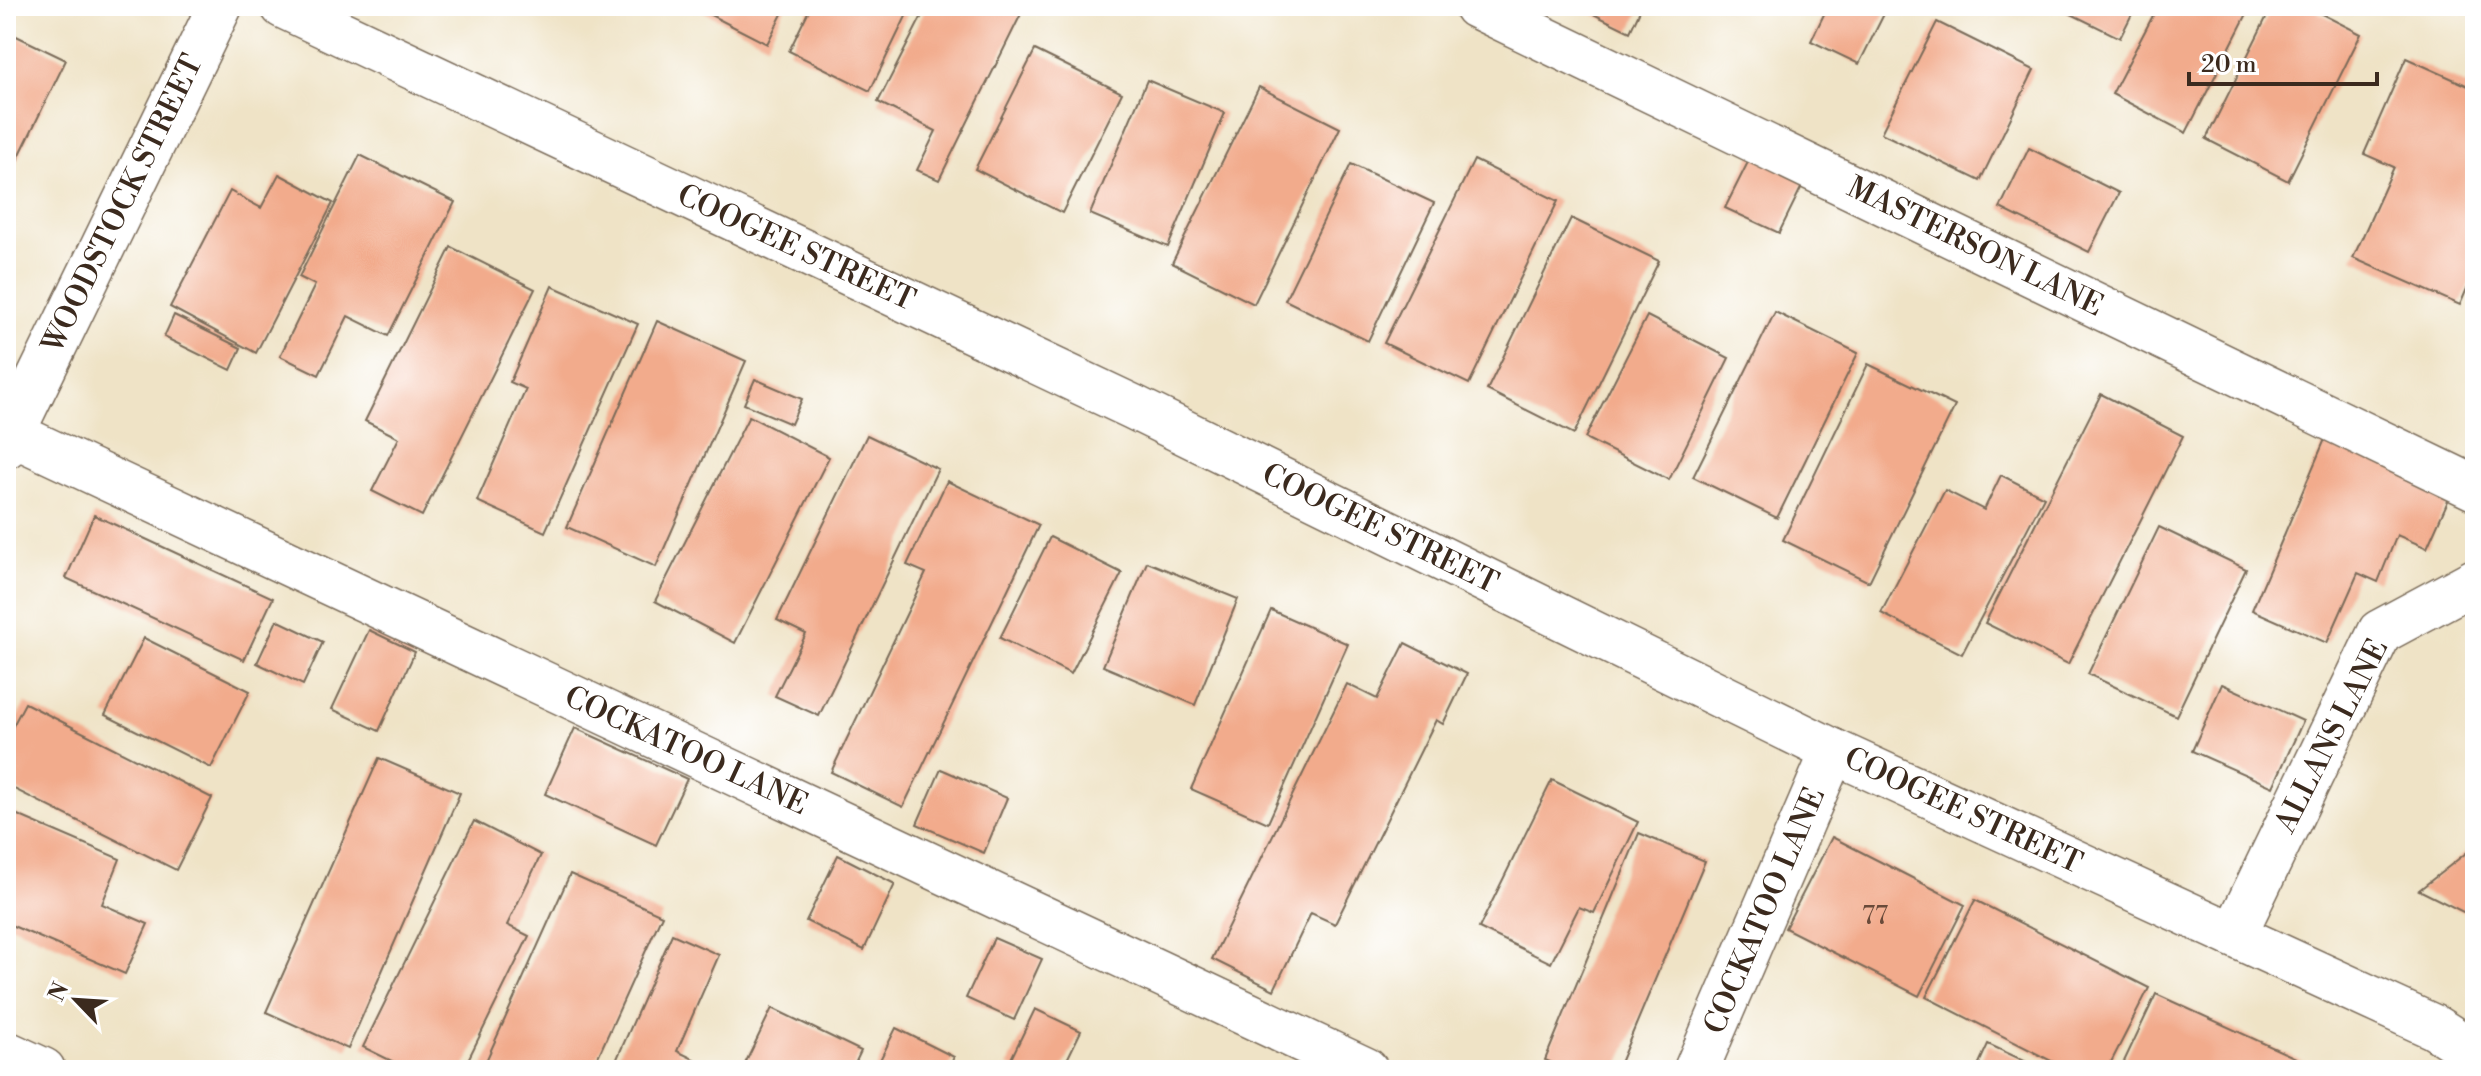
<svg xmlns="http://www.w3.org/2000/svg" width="2481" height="1076" viewBox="0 0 2481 1076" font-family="'Libre Bodoni',serif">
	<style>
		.building { fill: #f2ab8c }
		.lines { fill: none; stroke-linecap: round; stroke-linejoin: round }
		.minor-casing { stroke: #7a6b59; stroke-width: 47 }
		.minor { stroke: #fff; stroke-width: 44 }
		.labels { text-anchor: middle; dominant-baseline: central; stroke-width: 8; stroke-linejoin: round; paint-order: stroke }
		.number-label { font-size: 26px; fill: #694a3a }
		.street-label { font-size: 30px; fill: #3b2a1e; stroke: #fff }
	</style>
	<rect width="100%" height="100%" fill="#fff"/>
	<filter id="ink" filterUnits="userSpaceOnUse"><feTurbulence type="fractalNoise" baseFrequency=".0125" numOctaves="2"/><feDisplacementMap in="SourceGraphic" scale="16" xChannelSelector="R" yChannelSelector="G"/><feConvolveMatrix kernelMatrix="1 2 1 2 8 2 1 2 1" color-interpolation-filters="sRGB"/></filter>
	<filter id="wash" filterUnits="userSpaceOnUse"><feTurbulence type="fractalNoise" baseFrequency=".006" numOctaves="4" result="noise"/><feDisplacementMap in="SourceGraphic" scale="32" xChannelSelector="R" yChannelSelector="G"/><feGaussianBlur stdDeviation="1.8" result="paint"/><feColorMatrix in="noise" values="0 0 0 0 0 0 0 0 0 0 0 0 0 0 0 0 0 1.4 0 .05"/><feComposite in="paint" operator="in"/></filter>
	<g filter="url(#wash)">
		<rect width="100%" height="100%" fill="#efe3c6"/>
		<g id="blocks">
			<g class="building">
				<path d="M693,6H786L767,44Z"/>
				<path d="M811,6H911L870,91L789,51Z"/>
				<path d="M927,6H1025L939,180L917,170L936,131L878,102Z"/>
				<path d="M1577,6H1642L1630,32Z"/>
				<path d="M1828,6H1888L1859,64L1811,41Z"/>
				<path d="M2055,6H2136L2120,38Z"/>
				<path d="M2158,6H2251L2186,133L2112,94Z"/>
				<path d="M2272,6H2306L2361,34L2288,181L2206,139Z"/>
				<path d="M1937,22L2034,70L1980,181L1881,133Z"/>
				<path d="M6,31L66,60L6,183Z"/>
				<path d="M1035,50L1122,93L1062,213L975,169Z"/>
				<path d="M2406,58L2475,89V270L2460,305L2353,258L2394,167L2364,154Z"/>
				<path d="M1147,80L1225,113L1168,247L1090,214Z"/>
				<path d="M1259,87L1340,128L1254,304L1172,263Z"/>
				<path d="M2029,148L2119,193L2089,252L2000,208Z"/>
				<path d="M1752,154L1805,180L1779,233L1725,208Z"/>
				<path d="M360,155L455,202L388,336L348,316L319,375L280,356L315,285L299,277Z"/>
				<path d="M1474,160L1558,201L1469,384L1384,343Z"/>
				<path d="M1351,164L1434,203L1368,341L1285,300Z"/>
				<path d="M279,174L333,203L256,353L170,307L230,191L261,208Z"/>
				<path d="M1571,218L1659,261L1574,434L1487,390Z"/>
				<path d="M451,247L535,289L422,516L372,491L399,438L365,421Z"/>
				<path d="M552,286L638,324L545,532L477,501L526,389L510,382Z"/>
				<path d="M1775,312L1858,353L1777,518L1693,477Z"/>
				<path d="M174,315L241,348L231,370L164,337Z"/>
				<path d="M1647,316L1729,358L1669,480L1585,438Z"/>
				<path d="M657,321L746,361L656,567L567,527Z"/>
				<path d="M1868,364L1955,406L1869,582L1783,540Z"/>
				<path d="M755,379L802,399L791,424L744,404Z"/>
				<path d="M2101,394L2183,436L2068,664L1985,623Z"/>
				<path d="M749,416L829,457L735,643L655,601Z"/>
				<path d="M867,435L938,469L819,716L775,696L806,634L777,620Z"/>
				<path d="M2325,439L2451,494L2427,548L2397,535L2378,582L2358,573L2327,643L2252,610Z"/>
				<path d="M2001,475L2044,497L1962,654L1881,613L1945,490L1984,510Z"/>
				<path d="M947,481L1039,525L903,807L831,772L926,573L907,565Z"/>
				<path d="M94,515L273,598L244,660L66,578Z"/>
				<path d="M2159,527L2246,569L2176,716L2088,674Z"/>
				<path d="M1050,537L1122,573L1071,674L1000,638Z"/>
				<path d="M1147,562L1238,599L1195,705L1103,666Z"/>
				<path d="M1271,610L1348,644L1268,823L1191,789Z"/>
				<path d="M277,620L323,642L303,685L257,663Z"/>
				<path d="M369,630L415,652L379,731L332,709Z"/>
				<path d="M144,638L250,691L211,768L105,715Z"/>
				<path d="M1405,643L1467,674L1443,724L1436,720L1335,924L1311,913L1274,990L1212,959L1347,684L1377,699Z"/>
				<path d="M2222,684L2303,721L2273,787L2192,751Z"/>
				<path d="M25,703L212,798L176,870L6,785V739Z"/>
				<path d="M575,728L687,779L656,845L545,794Z"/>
				<path d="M379,758L460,793L348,1049L266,1012Z"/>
				<path d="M941,769L1007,798L984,853L917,824Z"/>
				<path d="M1552,780L1638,822L1594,913L1579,907L1551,963L1479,928Z"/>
				<path d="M6,810L120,859L102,904L148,924L125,974L6,923Z"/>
				<path d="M474,821L541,855L507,925L529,936L463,1070H410L363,1047Z"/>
				<path d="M1639,833L1705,861L1617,1070H1569L1545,1060Z"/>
				<path d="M1832,837L1965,905L1919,996L1785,928Z"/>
				<path d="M2475,846V918L2419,890Z"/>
				<path d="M838,855L895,884L864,950L806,921Z"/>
				<path d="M570,874L662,915L592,1070H482Z"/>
				<path d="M1975,900L2149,988L2107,1070H2069L1926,997Z"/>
				<path d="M672,934L719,955L677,1051L712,1068L711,1070H612Z"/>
				<path d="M994,938L1042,959L1014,1020L966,998Z"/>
				<path d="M2156,994L2322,1070H2120Z"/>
				<path d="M772,1008L861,1051L852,1070H742Z"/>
				<path d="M1035,1009L1081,1031L1062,1070H1018L1008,1065Z"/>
				<path d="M896,1028L954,1057L948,1070H875Z"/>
				<path d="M1988,1044L2044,1070H1976Z"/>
			</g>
		</g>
	</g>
	<g filter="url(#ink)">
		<use href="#blocks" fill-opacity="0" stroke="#7a6b59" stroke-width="2"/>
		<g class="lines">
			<g class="minor-casing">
				<g id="minor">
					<path d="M283,6L1133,407L1833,751L2434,1027L2475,1053"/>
					<path d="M1476,6L2475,488"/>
					<path d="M6,431L1366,1070"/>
					<path d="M6,446L220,6"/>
					<path d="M2234,935L2380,632L2475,581"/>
					<path d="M6,1053L43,1070"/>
					<path d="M1696,1070L1833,751"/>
				</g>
			</g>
			<use href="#minor" class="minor"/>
		</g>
	</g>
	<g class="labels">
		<g class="number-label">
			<text x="1875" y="916">77</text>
		</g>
		<g class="street-label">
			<text transform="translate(123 204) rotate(-64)">WOODSTOCK STREET</text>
			<text transform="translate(1975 247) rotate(26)">MASTERSON LANE</text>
			<text transform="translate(796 248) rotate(25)">COOGEE STREET</text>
			<text transform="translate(1380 529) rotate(26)">COOGEE STREET</text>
			<text transform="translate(2332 736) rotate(-63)">ALLANS LANE</text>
			<text transform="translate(686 751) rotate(25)">COCKATOO LANE</text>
			<text transform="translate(1963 811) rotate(25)">COOGEE STREET</text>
			<text transform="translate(1765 911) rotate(-67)">COCKATOO LANE</text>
		</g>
	</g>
	<rect width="2481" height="1076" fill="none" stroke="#fff" stroke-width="32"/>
	<g transform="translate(76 1000) rotate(295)" stroke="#ffffff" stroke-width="6" paint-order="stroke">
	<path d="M0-6L14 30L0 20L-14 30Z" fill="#3b2a1e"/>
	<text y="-12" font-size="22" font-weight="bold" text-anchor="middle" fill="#3b2a1e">N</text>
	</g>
	<path d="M2189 72v12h188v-12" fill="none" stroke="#3b2a1e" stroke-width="4"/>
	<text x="2201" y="72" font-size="24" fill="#3b2a1e" stroke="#ffffff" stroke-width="6" paint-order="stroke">20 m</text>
</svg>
